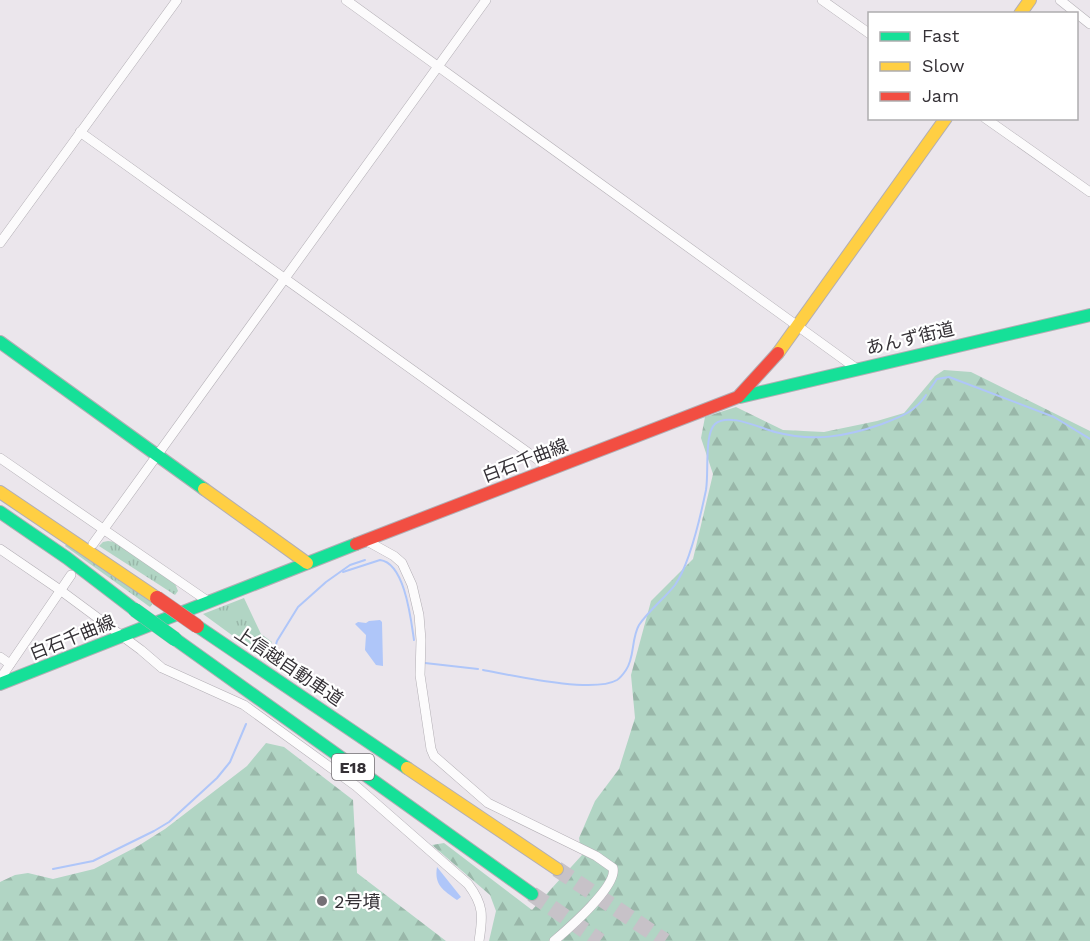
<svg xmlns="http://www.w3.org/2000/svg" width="1090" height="941" viewBox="0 0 1090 941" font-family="'Work Sans','Noto Sans JP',sans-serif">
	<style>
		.grass { fill: url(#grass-tufts) }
		.forest { fill: url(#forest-firs) }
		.water { fill: #afc6f9 }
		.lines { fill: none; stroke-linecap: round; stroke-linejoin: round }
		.stream { stroke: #afc6f9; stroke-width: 2 }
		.highway-tunnel { stroke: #c7c2c8; stroke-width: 16; stroke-dasharray: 16 8; stroke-linecap: butt }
		.street-casing { stroke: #b2aeb4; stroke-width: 10 }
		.fast-casing { stroke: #b2aeb4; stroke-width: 14 }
		.slow-casing { stroke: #b2aeb4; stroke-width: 14 }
		.jam-casing { stroke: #b2aeb4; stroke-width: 14 }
		.street { stroke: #fcfbfc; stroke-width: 9 }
		.fast { stroke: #16e098; stroke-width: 12 }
		.slow { stroke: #ffcf43; stroke-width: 12 }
		.jam { stroke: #f24e42; stroke-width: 12 }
		.fast-bridge-casing { stroke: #b2aeb4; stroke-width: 15; stroke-linecap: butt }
		.jam-bridge-casing { stroke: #b2aeb4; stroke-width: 15; stroke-linecap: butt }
		.fast-bridge { stroke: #16e098; stroke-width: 14 }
		.jam-bridge { stroke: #f24e42; stroke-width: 14 }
		.poi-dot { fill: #757076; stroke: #fff; stroke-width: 2 }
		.labels { text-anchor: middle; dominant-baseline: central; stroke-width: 4.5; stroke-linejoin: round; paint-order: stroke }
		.shield { fill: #fff; stroke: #726f72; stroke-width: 1.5 }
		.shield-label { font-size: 16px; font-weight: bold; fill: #353136 }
		.street-label { font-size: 18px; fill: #353136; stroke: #fff }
		.poi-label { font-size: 18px; fill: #353136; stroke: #fff; text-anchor: start }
	</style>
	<defs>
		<pattern id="grass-tufts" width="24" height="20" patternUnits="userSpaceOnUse" patternTransform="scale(1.5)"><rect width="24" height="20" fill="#b1d5c4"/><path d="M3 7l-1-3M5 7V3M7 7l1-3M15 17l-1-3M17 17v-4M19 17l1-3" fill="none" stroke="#99b7a9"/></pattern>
		<pattern id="forest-firs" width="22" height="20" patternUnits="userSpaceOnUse" patternTransform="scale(1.5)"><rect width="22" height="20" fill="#b1d5c4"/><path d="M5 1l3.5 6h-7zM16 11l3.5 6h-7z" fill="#99b7a9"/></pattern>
	</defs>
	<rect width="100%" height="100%" fill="#ebe6ec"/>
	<g class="grass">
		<path d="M108,541L115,542L174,581L178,591L175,595L99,546L103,542Z"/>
		<path d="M67,543L154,602L150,607L65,546Z"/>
		<path d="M244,598L261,634L272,642L262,657L203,614Z"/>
	</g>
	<g class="forest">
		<path d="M944,370L971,372L1090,431V941H489L496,911L490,895L432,845L444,843L532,910L582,855L579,838L595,801L619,769L635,718L631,675L651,601L693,559L713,474L701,438L705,417L736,407L783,430L824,432L877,421L904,413L935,376Z"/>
		<path d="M266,743L284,747L353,800L357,873L446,941H0V882L15,875L28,873L53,879L94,869L138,846L165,829L247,766Z"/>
	</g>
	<g class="water">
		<path d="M380,620L382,622L383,666L376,665L365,650L366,635L355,624L358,622L366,623L369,621Z"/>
		<path d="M437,867L461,897L457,900C443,890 434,885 437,867Z"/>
	</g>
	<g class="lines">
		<g class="stream">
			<path d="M930,389L937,379L949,377L1054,417L1090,439"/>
			<path d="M343,572L380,560C405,563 411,620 414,640"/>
			<path d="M272,658L277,641L298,607L326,582L350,565L365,560"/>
			<path d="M425,663L478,669"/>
			<path d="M483,670C511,675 593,694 617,680C620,678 624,673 626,670C635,657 631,639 639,625C649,610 664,599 675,585C689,565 701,514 706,490C709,473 704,434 715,424C728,412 760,428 775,432C813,442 845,437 882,424C900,417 915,412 926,395"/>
			<path d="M53,869L93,861L154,831L169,822L217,778L230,762L246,724"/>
		</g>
		<g class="highway-tunnel">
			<path d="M557,869L665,941"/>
			<path d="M532,894L600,941"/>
		</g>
		<g class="street-casing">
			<g id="street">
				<path d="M346,0L857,369"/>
				<path d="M822,0L870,34"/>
				<path d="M1060,0L1090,24"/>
				<path d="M985,118L1090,192"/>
				<path d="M80,132L551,469"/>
				<path d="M0,243L177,0"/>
				<path d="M0,458L209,602"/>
				<path d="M367,541L394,556L402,563L412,585L419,615L421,640L420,675L431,749L434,756L488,803L596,856L613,868C618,886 568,929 554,941"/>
				<path d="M93,544L486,0"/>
				<path d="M0,549L60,590L141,650L162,668L244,705L356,786L468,884C484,905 483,916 479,941"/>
				<path d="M0,657L10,664"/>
				<path d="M0,679L71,575"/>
			</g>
		</g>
		<g class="fast-casing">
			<g id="fast">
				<path d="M0,342L204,489"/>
				<path d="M740,397L1090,315"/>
				<path d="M0,512L67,558L135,610"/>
				<path d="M197,626L407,768"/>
				<path d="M175,639L532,894"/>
				<path d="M0,684L356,544"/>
			</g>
		</g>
		<g class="slow-casing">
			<g id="slow">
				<path d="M1020,14L1030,0"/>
				<path d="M778,353L946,118"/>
				<path d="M204,489L307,563"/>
				<path d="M0,492L157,598"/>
				<path d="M407,768L557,869"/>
			</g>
		</g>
		<g class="jam-casing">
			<path id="jam" d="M356,544L738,397L778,353"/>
		</g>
		<use href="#street" class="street"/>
		<use href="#fast" class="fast"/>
		<use href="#slow" class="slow"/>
		<use href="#jam" class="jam"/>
		<g class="fast-bridge-casing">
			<path id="fast-bridge" d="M135,610L175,639"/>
		</g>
		<g class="jam-bridge-casing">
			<path id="jam-bridge" d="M157,598L197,626"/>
		</g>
		<use href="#fast-bridge" class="fast-bridge"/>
		<use href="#jam-bridge" class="jam-bridge"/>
	</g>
	<circle class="poi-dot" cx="322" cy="901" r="6"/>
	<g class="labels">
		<rect class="shield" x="332" y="754" width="42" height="26" rx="4.5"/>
		<g class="shield-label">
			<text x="353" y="767">E18</text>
		</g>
		<g class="street-label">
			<text transform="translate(910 338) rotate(-13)">あんず街道</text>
			<text transform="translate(525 460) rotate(-21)">白石千曲線</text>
			<text transform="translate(72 637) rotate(-22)">白石千曲線</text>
			<text transform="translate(289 666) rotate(34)">上信越自動車道</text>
		</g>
		<g class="poi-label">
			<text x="334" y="901">2号墳</text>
		</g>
	</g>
	<rect x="868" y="12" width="210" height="108" fill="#ffffff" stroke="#aeadaf" stroke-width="1.5"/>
	<rect x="880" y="32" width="30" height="9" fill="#16e098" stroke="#aeadaf" stroke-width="1.5"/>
	<text x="922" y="42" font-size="18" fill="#353136">Fast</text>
	<rect x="880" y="62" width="30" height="9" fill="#ffcf43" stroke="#aeadaf" stroke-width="1.5"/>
	<text x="922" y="72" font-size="18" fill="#353136">Slow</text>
	<rect x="880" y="92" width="30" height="9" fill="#f24e42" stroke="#aeadaf" stroke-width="1.5"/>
	<text x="922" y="102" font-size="18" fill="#353136">Jam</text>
</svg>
